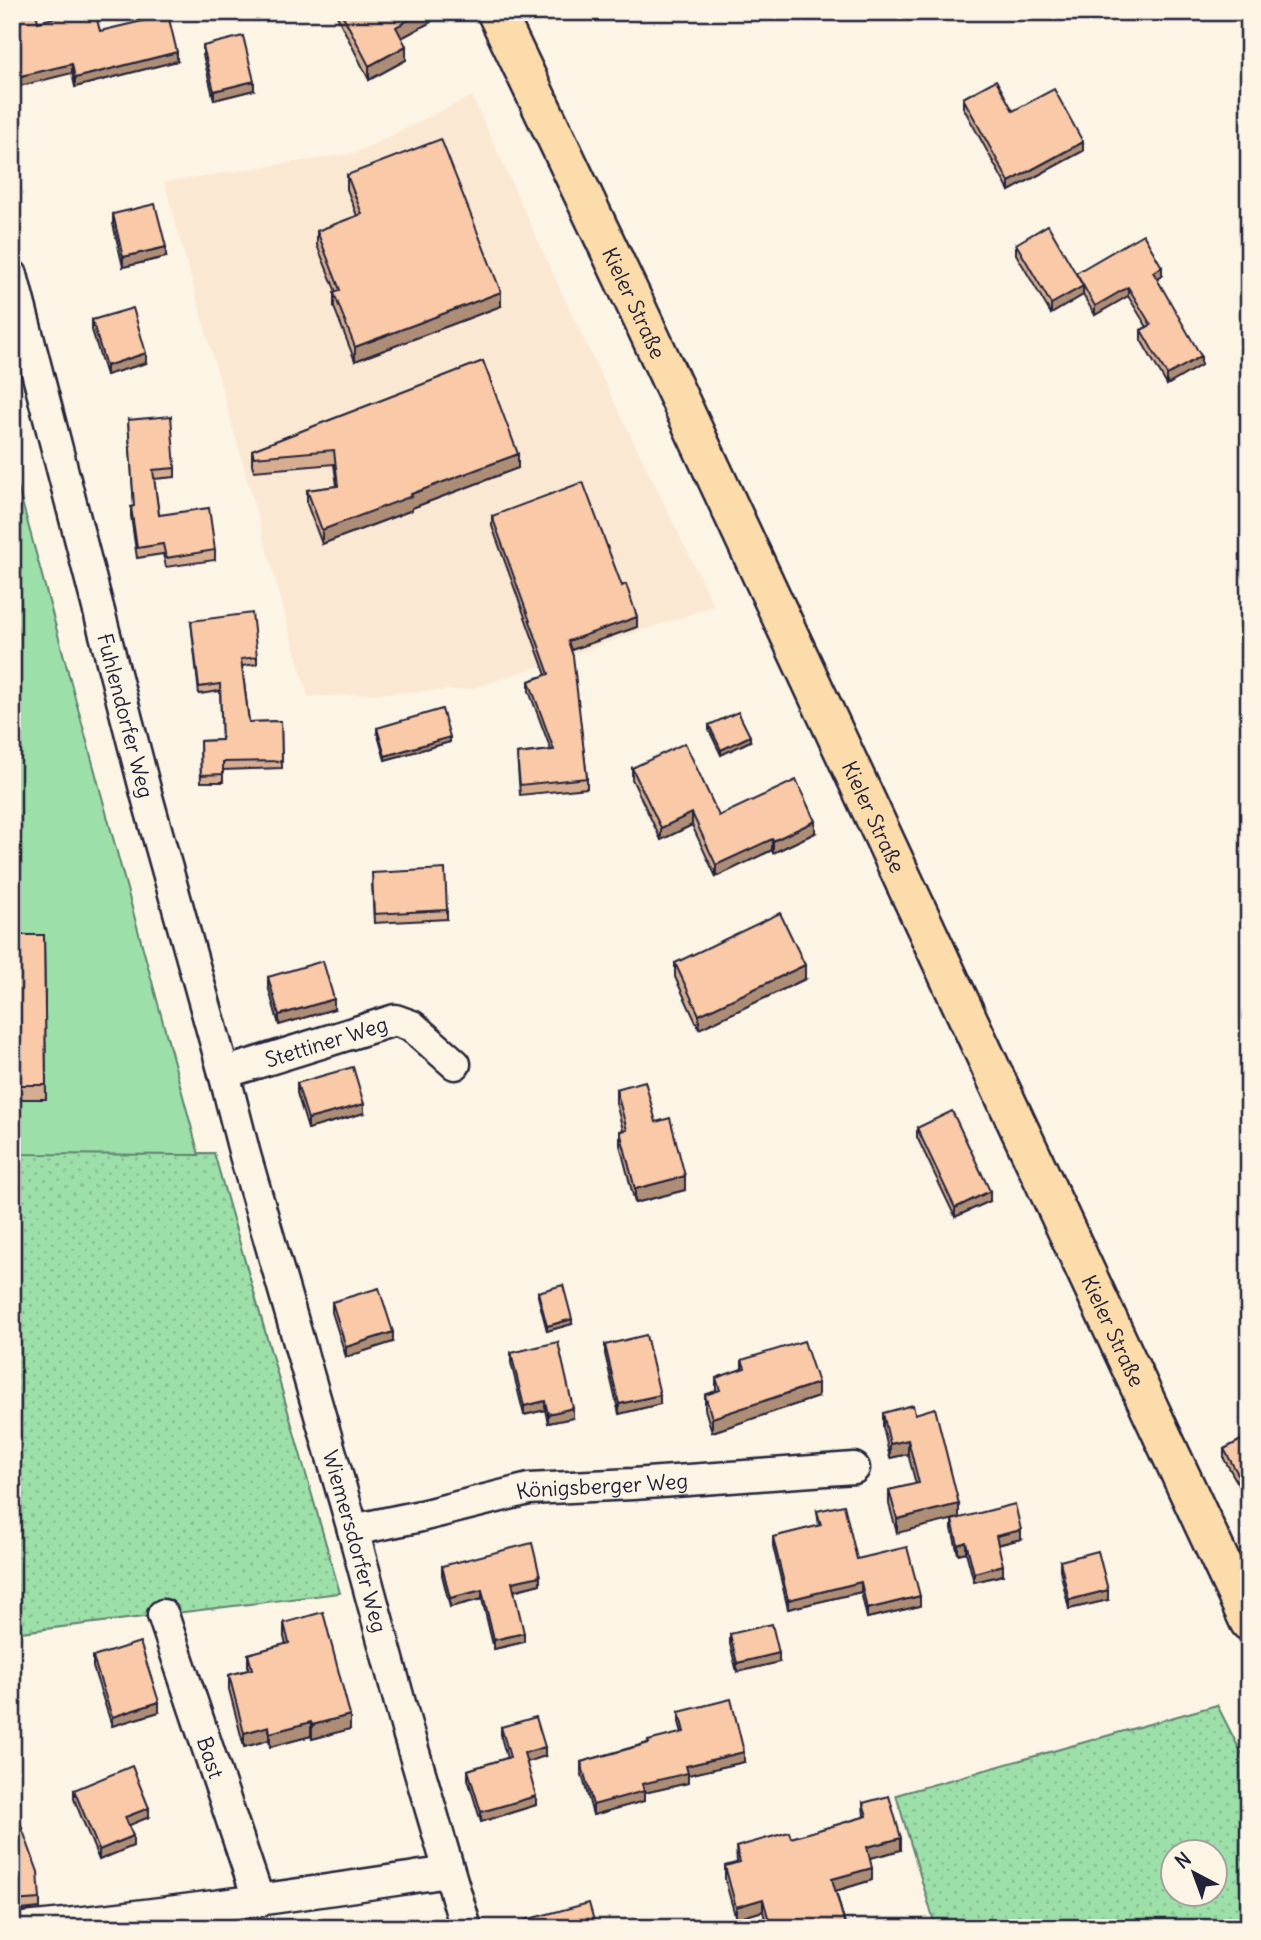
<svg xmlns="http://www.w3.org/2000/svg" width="1261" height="1940" viewBox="0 0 1261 1940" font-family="Delius,sans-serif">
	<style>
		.built { fill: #fbe8d3 }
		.grass { fill: url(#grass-dots); stroke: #608072; stroke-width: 2; fill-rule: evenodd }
		.pitch { fill: #9ddfa9; stroke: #608072; stroke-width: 2 }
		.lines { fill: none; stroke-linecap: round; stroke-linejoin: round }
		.minor-casing { stroke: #22223b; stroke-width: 35 }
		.major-casing { stroke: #22223b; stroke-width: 42 }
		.minor { stroke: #fcf5e5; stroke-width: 30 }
		.major { stroke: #fddcac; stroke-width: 37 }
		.wall { fill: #d6ad90; stroke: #22223b; stroke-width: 2 }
		.shaded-wall { fill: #ae8d76; stroke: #22223b; stroke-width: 2 }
		.building { fill: #f9c9a8; stroke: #22223b; stroke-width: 2 }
		.labels { text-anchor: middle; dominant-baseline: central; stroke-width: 7; stroke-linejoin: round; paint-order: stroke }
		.street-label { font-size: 21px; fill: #22223b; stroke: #fcf5e5 }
	</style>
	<defs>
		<pattern id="grass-dots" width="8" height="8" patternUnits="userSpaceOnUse" patternTransform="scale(1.75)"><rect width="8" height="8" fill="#9ddfa9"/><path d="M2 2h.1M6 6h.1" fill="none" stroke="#87bf92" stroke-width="1.8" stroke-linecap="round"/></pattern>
	</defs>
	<rect width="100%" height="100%" fill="#fcf5e5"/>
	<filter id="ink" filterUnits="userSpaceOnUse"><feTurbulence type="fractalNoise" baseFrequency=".0143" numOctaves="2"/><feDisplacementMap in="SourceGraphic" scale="14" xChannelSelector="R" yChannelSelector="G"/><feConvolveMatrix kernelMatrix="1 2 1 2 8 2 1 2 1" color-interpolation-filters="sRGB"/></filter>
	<g filter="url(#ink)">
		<path class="built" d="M472,96L574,319L714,606L472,689L308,697L164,182L355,153Z"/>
		<g class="grass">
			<path d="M214,1153L340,1593L12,1633V1154Z"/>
			<path d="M1217,1705L1249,1768V1928H936L896,1795ZM1174,1853H1216V1895H1174Z"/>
		</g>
		<path class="pitch" d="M12,465L199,1155L12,1154Z"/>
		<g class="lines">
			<g class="minor-casing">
				<g id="minor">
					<path id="s1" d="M12,275L147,797L224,1073L245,1155L353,1530L407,1729L466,1928"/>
					<path id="s2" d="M224,1073L395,1020L412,1026L455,1064"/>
					<path id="s3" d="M353,1530L421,1516L529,1489L633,1484L854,1468"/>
					<path id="s4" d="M163,1615L259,1901"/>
					<path d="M24,1928C166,1915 307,1893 449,1872"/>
				</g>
			</g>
			<g class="major-casing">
				<g id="major">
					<path id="s5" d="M496,12L637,308L1249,1622"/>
				</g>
			</g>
			<use href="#minor" class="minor"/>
			<use href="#major" class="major"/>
		</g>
		<g class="wall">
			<path d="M335,12H431V22L401,38L406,60L369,80Z"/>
			<path d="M38,22L100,31L177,61L75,87L72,73Z"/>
			<path d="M203,46L254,90L214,100L203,55Z"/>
			<path d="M963,98L1013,111L1083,151L1009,191L963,107Z"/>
			<path d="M347,175L501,306L355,361L334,307V293L336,292L317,245V231L357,216L347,189Z"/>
			<path d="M113,214L166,257L123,267L113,224Z"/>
			<path d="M1016,244L1076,273L1162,276L1157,280L1201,365L1167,385L1141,340V330L1147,327L1128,296L1095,315L1083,295L1051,314L1016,254Z"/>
			<path d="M92,320L146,363L106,375L92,330Z"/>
			<path d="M483,361L518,468L412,508V510L322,544L307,504V490L337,486L334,464L254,471L252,464V450Z"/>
			<path d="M128,420L175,468V477L154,479L159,515L215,550V560L166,567L163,554L137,558L131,516V507L134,506Z"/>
			<path d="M492,516L637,627L571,650L587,778V788L520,795L517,754L551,750L529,691V681L546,675L492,526Z"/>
			<path d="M191,621L257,657V664L242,666L249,722L281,721L282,768L223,770V782H201L200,741L222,740L220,691L199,694Z"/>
			<path d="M709,725L750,741L721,755L709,730Z"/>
			<path d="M377,728L450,742L385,760L377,732Z"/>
			<path d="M632,768L719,816L815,833L773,853L772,850L716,877L692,825L661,840L632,779Z"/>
			<path d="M372,882L447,910V919L374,923Z"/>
			<path d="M12,935H44L46,1099H12Z"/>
			<path d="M675,963L805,979L699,1029L675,977Z"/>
			<path d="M268,977L334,1009L279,1025L268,986Z"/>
			<path d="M297,1083L364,1113L308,1129L297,1093Z"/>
			<path d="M616,1089L656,1122L685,1190L635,1203L620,1145V1131L623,1130L616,1103Z"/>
			<path d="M917,1128L990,1201L955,1217L917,1137Z"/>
			<path d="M538,1292L572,1324L547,1331L538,1296Z"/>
			<path d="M332,1302L393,1342L346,1357L332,1312Z"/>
			<path d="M605,1345L660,1404L619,1414L605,1354Z"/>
			<path d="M511,1353L573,1418L548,1423L545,1410L524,1415L511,1363Z"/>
			<path d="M742,1360L818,1397L712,1432L705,1409V1395L716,1391V1378L742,1369Z"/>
			<path d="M883,1413L915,1414L959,1504L897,1533L889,1504V1490L916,1484L908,1454L890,1458L883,1427Z"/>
			<path d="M1249,1436V1501H1248L1224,1459V1449Z"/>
			<path d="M817,1511L857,1559L920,1606L867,1618L861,1592L788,1609L773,1546V1537L819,1526Z"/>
			<path d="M952,1520L1021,1539L998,1545L1003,1575L974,1582L966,1552L958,1554L952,1529Z"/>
			<path d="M1060,1561L1108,1600L1069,1609L1060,1570Z"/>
			<path d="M442,1566L540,1584L514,1591L524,1642L494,1649L482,1599L450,1607L442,1575Z"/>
			<path d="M284,1623L350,1729L312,1739L311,1736L270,1747L269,1740L244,1747L229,1689V1675L248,1670V1654L286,1644L284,1637Z"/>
			<path d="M730,1634L779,1662L737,1672L730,1644Z"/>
			<path d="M93,1657L159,1712L112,1726L93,1667Z"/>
			<path d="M679,1712L744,1762L688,1775V1783L644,1793V1801L593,1815L581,1771V1762L682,1733L679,1722Z"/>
			<path d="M501,1727L545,1756L526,1762L536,1805L481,1822L468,1779V1770L507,1758L501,1737Z"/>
			<path d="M74,1790L149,1817L128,1825L133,1846L99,1860L74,1799Z"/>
			<path d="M863,1803L901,1850L870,1858L872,1880L836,1891L846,1928H767L763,1911L736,1919L725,1879V1866L737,1863L736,1847L791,1838L864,1817Z"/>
			<path d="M12,1820L40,1899V1908L12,1911Z"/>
		</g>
		<g class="shaded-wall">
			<path d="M423,12H431V22L396,41V27Z"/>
			<path d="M406,46V60L369,80V66Z"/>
			<path d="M177,52V61L75,87V78Z"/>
			<path d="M72,64V73L12,88V78Z"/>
			<path d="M254,81V90L214,100V91Z"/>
			<path d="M1083,142V151L1009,191V182Z"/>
			<path d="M166,247V257L123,267V257Z"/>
			<path d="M1162,267V276L1153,282V272Z"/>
			<path d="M1083,286V295L1051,314V304Z"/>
			<path d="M1128,287V296L1095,315V306Z"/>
			<path d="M501,292V306L355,361V347Z"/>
			<path d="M146,353V363L106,375V366Z"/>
			<path d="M1201,356V365L1167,385V375Z"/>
			<path d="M518,454V468L412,508V510L322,544V530L411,494Z"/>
			<path d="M637,617V627L568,651V641Z"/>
			<path d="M750,736V741L721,755V750Z"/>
			<path d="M450,737V742L385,760V756Z"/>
			<path d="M692,813V825L661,840V828Z"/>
			<path d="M815,821V833L773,853V841Z"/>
			<path d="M772,839V850L716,877V865Z"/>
			<path d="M805,965V979L699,1029V1015Z"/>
			<path d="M334,999V1009L279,1025V1015Z"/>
			<path d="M364,1104V1113L308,1129V1119Z"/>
			<path d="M685,1176V1190L635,1203V1189Z"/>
			<path d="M990,1191V1201L955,1217V1208Z"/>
			<path d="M572,1319V1324L547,1331V1326Z"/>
			<path d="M393,1332V1342L346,1357V1347Z"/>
			<path d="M818,1383V1397L712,1432V1418Z"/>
			<path d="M660,1395V1404L619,1414V1404Z"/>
			<path d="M545,1401V1410L524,1415V1406Z"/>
			<path d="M573,1408V1418L548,1423V1414Z"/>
			<path d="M908,1440V1454L890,1458V1444Z"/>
			<path d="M959,1504V1518L897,1533V1519Z"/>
			<path d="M1021,1530V1539L996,1545V1536Z"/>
			<path d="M966,1542V1552L958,1554V1545Z"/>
			<path d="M1003,1565V1575L974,1582V1573Z"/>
			<path d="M540,1576V1584L512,1591V1582Z"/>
			<path d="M861,1582V1592L788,1609V1600Z"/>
			<path d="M482,1590V1599L450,1607V1598Z"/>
			<path d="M1108,1590V1600L1069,1609V1600Z"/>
			<path d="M920,1596V1606L867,1618V1609Z"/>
			<path d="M524,1633V1642L494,1649V1640Z"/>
			<path d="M779,1653V1662L737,1672V1663Z"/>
			<path d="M159,1702V1712L112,1726V1717Z"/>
			<path d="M350,1715V1729L312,1739V1725Z"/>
			<path d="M311,1722V1736L270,1747V1733Z"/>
			<path d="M269,1726V1740L244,1747V1733Z"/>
			<path d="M545,1747V1756L524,1763V1753Z"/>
			<path d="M744,1752V1762L688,1775V1783L644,1793V1801L593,1815V1805L686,1766Z"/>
			<path d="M536,1796V1805L481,1822V1812Z"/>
			<path d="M149,1808V1817L125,1827V1817Z"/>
			<path d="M133,1836V1846L99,1860V1850Z"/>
			<path d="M901,1838V1850L867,1859V1847Z"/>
			<path d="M872,1868V1880L832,1892V1879Z"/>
			<path d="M763,1899V1911L736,1919V1907Z"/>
		</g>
		<g class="building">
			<path d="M12,12H36L38,22L77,12H95L100,31L168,15L177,52L75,78L72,64L12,78Z"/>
			<path d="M341,12H423L396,27L406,46L369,66Z"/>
			<path d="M243,36L254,81L214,91L203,46Z"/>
			<path d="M996,80L1013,111L1054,89L1083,142L1009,182L963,98Z"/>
			<path d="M441,139L501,292L355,347L334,293L340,290L317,231L362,214L347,175Z"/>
			<path d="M155,204L166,247L123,257L113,214Z"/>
			<path d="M1048,225L1083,286L1051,304L1016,244Z"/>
			<path d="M1143,234L1162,267L1153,272L1201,356L1167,375L1141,330L1151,325L1128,287L1095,306L1076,273Z"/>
			<path d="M133,308L146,353L106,366L92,320Z"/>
			<path d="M483,361L518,454L411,494L412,496L322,530L307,490L338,486L334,450L254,457L252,450Z"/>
			<path d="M171,416L175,468L153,470L159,515L209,508L215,550L166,558L163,544L137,548L131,507L134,506L128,420Z"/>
			<path d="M583,482L622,586L626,584L637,617L568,641L573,656L587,778L520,785L517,754L554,750L529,681L549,674L492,516Z"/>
			<path d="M252,613L257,657L241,659L249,722L281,721L282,761L223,762V774L201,775L200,741L222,740L220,684L199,687L191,621Z"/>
			<path d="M442,709L450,737L385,756L377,728Z"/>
			<path d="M738,712L750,736L721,750L709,725Z"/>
			<path d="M685,743L719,816L796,780L815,821L773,841L772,839L716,865L692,813L661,828L632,768Z"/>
			<path d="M445,869L447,910L374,914L372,873Z"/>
			<path d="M780,913L805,965L699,1015L675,963Z"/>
			<path d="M12,935H44L46,1085H12Z"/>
			<path d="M323,961L334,999L279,1015L268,977Z"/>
			<path d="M353,1067L364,1104L308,1119L297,1083Z"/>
			<path d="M645,1081L656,1122L670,1118L685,1176L635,1189L620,1131L627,1130L616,1089Z"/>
			<path d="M952,1111L990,1191L955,1208L917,1128Z"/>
			<path d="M563,1285L572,1319L547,1326L538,1292Z"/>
			<path d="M379,1288L393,1332L346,1347L332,1302Z"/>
			<path d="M646,1335L660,1395L619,1404L605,1345Z"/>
			<path d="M804,1341L818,1383L712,1418L705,1395L720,1390L716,1378L745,1368L742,1360Z"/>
			<path d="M558,1342L573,1408L548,1414L545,1401L524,1406L511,1353Z"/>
			<path d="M913,1405L915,1414L935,1408L959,1504L897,1519L889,1490L919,1483L908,1440L890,1444L883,1413Z"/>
			<path d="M1249,1436V1491L1248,1492L1224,1449Z"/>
			<path d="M1015,1504L1021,1530L996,1536L1003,1565L974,1573L966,1542L958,1545L952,1520Z"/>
			<path d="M844,1505L857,1559L907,1547L920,1596L867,1609L861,1582L788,1600L773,1537L821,1525L817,1511Z"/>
			<path d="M532,1543L540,1576L512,1582L524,1633L494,1640L482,1590L450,1598L442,1566Z"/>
			<path d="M1098,1551L1108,1590L1069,1600L1060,1561Z"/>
			<path d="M323,1612L350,1715L312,1725L311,1722L270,1733L269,1726L244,1733L229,1675L252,1669L248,1654L289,1643L284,1623Z"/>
			<path d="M772,1624L779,1653L737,1663L730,1634Z"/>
			<path d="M140,1642L159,1702L112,1717L93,1657Z"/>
			<path d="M731,1699L744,1752L686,1766L688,1773L642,1784L644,1791L593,1805L581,1762L649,1743L648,1741L684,1732L679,1712Z"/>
			<path d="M536,1717L545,1747L524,1753L536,1796L481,1812L468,1770L510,1757L501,1727Z"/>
			<path d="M132,1766L149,1808L125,1817L133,1836L99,1850L74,1790Z"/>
			<path d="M889,1796L901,1838L867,1847L872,1868L832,1879L846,1928H771L763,1899L736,1907L725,1866L740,1862L736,1847L789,1832L791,1838L867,1816L863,1803Z"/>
			<path d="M18,1817L38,1872L40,1899L12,1901V1820Z"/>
			<path d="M589,1903L596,1928H527L525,1920Z"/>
		</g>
	</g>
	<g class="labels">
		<g class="street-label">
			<text stroke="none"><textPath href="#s5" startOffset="322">Kieler Straße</textPath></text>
			<text stroke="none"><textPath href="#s1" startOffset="455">Fuhlendorfer Weg</textPath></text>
			<text stroke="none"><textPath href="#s5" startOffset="889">Kieler Straße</textPath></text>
			<text stroke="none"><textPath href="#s2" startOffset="107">Stettiner Weg</textPath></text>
			<text stroke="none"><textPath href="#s5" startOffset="1456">Kieler Straße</textPath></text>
			<text stroke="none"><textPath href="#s3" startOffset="254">Königsberger Weg</textPath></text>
			<text stroke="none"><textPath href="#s1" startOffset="1312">Wiemersdorfer Weg</textPath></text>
			<text stroke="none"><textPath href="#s4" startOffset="150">Bast</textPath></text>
		</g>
	</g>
	<rect width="1261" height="1940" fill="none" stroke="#fcf5e5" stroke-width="42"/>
	<rect x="21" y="21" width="1219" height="1898" fill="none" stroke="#22223b" stroke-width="2.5" filter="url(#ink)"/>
	<g transform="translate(1194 1873) rotate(319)"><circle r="33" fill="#fcf5e5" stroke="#a5a1a1" stroke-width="2"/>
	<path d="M0-5L12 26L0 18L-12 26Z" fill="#22223b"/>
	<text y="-10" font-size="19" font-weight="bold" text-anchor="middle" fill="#22223b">N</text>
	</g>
</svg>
